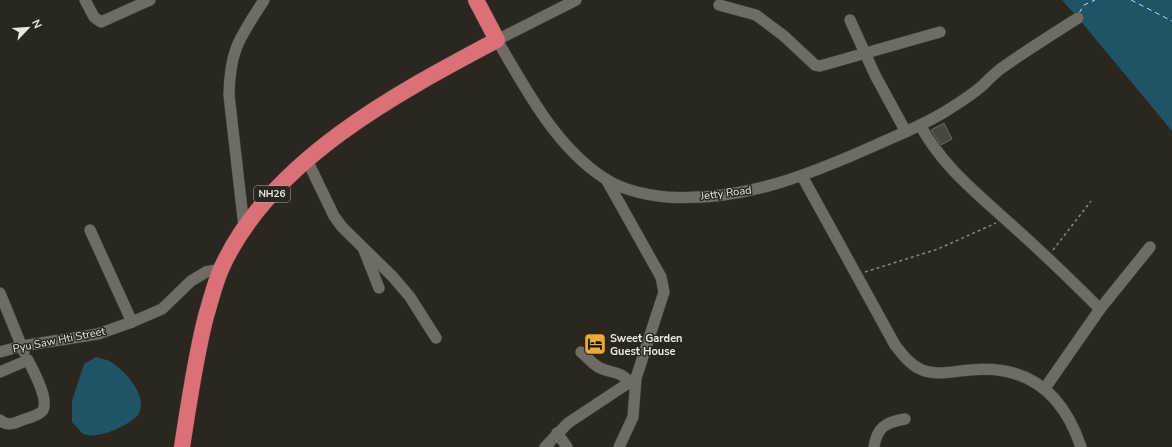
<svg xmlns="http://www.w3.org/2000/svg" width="1172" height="447" viewBox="0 0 1172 447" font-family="'Nunito Sans',sans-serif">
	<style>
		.water { fill: #205366 }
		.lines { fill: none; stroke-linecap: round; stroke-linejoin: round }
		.ferry { stroke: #a4e4fe; stroke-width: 1; stroke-dasharray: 5 4; stroke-linecap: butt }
		.building { fill: #4c473e; stroke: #6c685e }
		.minor-casing { stroke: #47443d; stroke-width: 12 }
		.highway-casing { stroke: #47443d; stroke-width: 17 }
		.path { stroke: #89867f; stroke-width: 1.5; stroke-dasharray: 3 3; stroke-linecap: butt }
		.minor { stroke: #716c63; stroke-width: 11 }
		.highway { stroke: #db7079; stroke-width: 16 }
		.labels { text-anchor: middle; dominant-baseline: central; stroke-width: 3; stroke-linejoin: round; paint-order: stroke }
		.shield { fill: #2b271f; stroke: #b1ada8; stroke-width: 1 }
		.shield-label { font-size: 10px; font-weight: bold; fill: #eae7e2 }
		.street-label { font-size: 11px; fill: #eae7e2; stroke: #2b271f }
		.poi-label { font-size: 11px; font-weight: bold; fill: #eae7e2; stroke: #2b271f; text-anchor: start }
	</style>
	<rect width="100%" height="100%" fill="#2b271f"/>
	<g class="water">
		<path d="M1062,0H1172V131L1078,18Z"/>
		<path d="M96,357C101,359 107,359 111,362C125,371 148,395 139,413C134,423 106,435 96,435C92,436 87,435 83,434L72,422V401L84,364Z"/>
	</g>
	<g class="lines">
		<g class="ferry">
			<path d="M1131,0L1172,21"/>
			<path d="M1079,13L1084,5L1095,0"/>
		</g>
	</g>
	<path class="building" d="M944,123L952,139L941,145L931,130Z"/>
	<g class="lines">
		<g class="minor-casing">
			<g id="minor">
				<path d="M85,0L94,17L101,22L150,0"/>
				<path d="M576,0L497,40C526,89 555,146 604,178C622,190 646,195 667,197C742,202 809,175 876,145C900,134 924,125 946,111C959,103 972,95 983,85C988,80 993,75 999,70C1024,52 1051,35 1078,18"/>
				<path d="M719,5L756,15L784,36L815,65L820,66L940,32"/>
				<path d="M850,20L875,75L906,132"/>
				<path d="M920,125C942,165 972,189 1005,219C1038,248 1069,278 1100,309"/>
				<path d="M307,160L334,216L342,227L393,277L410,297L436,338"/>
				<path d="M802,176L895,345C902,354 910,365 922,370C937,376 954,371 970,370C1028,364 1063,393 1081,447"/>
				<path d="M606,179L661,277L664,292L636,378L633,417L619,447"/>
				<path d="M244,227L229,95C230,48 240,38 264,0"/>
				<path d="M90,230L132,322"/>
				<path d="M364,250L379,288"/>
				<path d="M0,293L24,352"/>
				<path d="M0,352L22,346L98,334L132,322L162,309L191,281L206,272L221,269"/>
				<path d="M581,352C587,357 592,364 600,368C613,374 620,370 630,383"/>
				<path d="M0,372L28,360C33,370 49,399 43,410C39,416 27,418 20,421C13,424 6,426 0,420"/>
				<path d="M1045,388L1100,309L1150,247"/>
				<path d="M557,433L567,447"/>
				<path d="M545,447L568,423L636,378"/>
				<path d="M874,447C877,427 886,422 905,419"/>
			</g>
		</g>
		<g class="highway-casing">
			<path id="highway" d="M182,447C189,403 195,359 206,316C211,300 215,282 222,267C271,160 397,93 497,40L476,0"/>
		</g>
		<g class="path">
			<path d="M1053,250L1091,201"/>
			<path d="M865,272L938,249L996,223"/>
		</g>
		<use href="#minor" class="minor"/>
		<use href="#highway" class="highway"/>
	</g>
	<defs>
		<g id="hotel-square" transform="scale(1.15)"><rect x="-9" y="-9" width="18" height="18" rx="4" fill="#eba939" stroke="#2b271f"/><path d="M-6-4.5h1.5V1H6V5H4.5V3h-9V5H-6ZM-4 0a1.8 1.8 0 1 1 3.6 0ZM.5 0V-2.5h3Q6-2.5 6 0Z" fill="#111"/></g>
	</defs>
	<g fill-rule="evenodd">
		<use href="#hotel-square" x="595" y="344"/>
	</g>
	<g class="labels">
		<rect class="shield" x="254" y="186" width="36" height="16" rx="3"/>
		<g class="shield-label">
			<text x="272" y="194">NH26</text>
		</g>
		<g class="street-label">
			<text transform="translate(726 193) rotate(-7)">Jetty Road</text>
			<text transform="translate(59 340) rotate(-11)">Pyu Saw Hti Street</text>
		</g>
		<g class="poi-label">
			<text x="610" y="338">Sweet Garden<tspan x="610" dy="13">Guest House</tspan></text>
		</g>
	</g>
	<g transform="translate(28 28) rotate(65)" stroke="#2b271f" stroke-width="3" paint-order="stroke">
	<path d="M0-3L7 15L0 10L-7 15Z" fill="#eae7e2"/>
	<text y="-6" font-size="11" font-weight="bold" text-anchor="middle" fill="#eae7e2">N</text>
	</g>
</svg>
